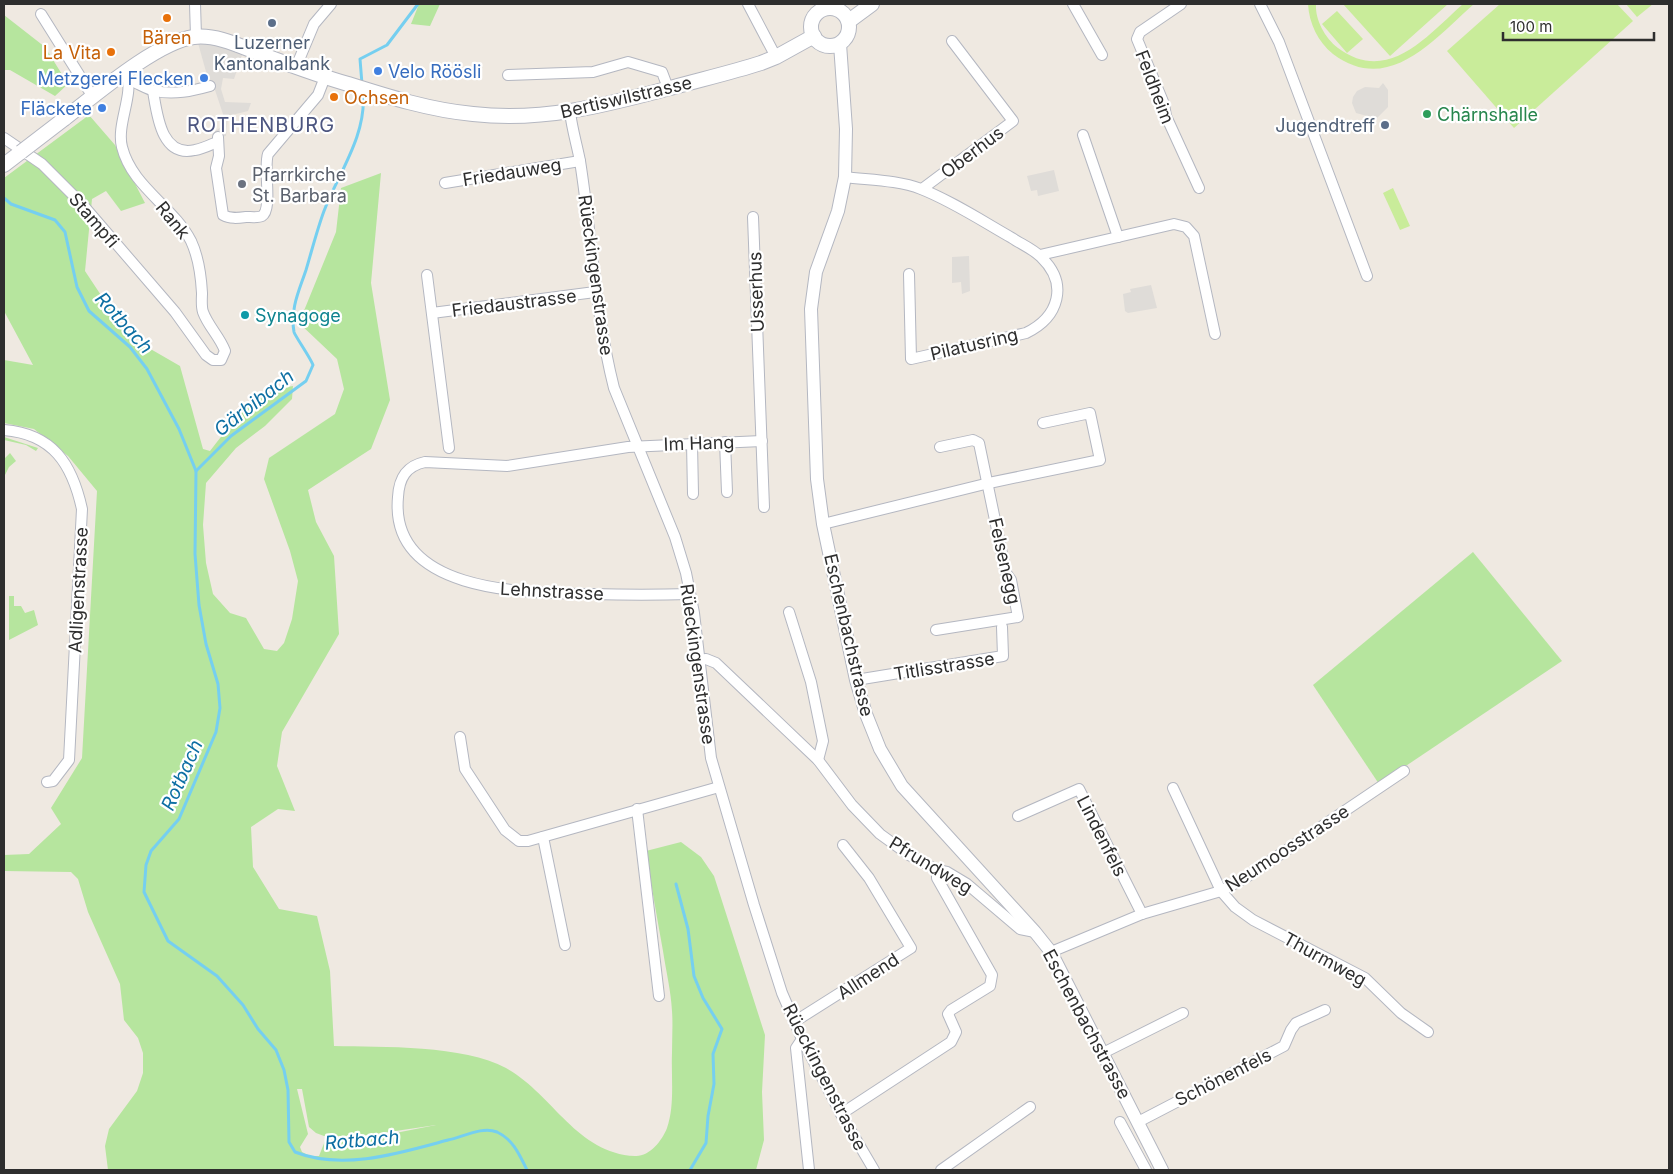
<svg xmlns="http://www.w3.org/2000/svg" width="1673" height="1174" viewBox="0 0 1673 1174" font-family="Inter,sans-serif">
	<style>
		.green { fill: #b6e59e; fill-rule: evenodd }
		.pitch { fill: #c9ec9a }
		.plaza { fill: #dfdcd8 }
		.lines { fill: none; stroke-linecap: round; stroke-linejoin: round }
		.stream { stroke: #75cff0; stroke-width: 3 }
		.minor-casing { stroke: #b4b7c1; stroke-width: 12 }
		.tertiary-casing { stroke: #b4b7c1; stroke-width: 14 }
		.secondary-casing { stroke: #b4b7c1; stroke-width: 16 }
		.minor { stroke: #fff; stroke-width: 10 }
		.tertiary { stroke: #fff; stroke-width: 12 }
		.secondary { stroke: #fff; stroke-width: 14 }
		.secondary-bridge-casing { stroke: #b4b7c1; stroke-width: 16; stroke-linecap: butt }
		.secondary-bridge { stroke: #fff; stroke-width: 14 }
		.food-dot { fill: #e8710a; stroke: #fff; stroke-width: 2 }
		.service-dot { fill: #5c6f8a; stroke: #fff; stroke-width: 2 }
		.shop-dot { fill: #3f7fe0; stroke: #fff; stroke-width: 2 }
		.leisure-dot { fill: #2e9e5b; stroke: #fff; stroke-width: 2 }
		.worship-dot { fill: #6b7280; stroke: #fff; stroke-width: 2 }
		.culture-dot { fill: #0f9aa8; stroke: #fff; stroke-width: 2 }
		.labels { text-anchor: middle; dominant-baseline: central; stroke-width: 4.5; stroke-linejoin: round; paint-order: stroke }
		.food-label { font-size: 18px; fill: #c56008; stroke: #fff }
		.service-label { font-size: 18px; fill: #4e5e75; stroke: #fff }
		.shop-label { font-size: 18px; fill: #366cbe; stroke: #fff; text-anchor: end }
		.street-label { font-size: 18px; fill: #2e2e2e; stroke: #fff }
		.leisure-label { font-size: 18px; fill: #27864d; stroke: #fff; text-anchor: start }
		.worship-label { font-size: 18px; fill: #5b616d; stroke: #fff; text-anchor: start }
		.culture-label { font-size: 18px; fill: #0d838f; stroke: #fff; text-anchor: start }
		.water-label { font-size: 19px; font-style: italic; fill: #0d6fa3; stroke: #fff }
		.quarter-label { font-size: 20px; letter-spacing: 1px; fill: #4d5680; stroke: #fff }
	</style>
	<rect width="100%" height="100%" fill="#efe9e1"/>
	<g class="green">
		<path d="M419,4H440L430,26L411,24Z"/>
		<path d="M4,15L45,47L68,84L55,96L10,70H4Z"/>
		<path d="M89,115L115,145L145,203L121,211L106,191L92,199L85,271L128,336L180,366L203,449L210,451C234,421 252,392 293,386L292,399L265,426L236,448L206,483L203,525L206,563L213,594L230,613L246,618L264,649L277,651L284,643L292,619L298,581L290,551L264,479L269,458L335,414L344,389L337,359L299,323L336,232L341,188L381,173L371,283L390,400L371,449L308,490L316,522L334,556L339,634L282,732L277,766L295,811L278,809L251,827L253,867L279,909L317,916L330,971L334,1046C382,1047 464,1045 506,1068C553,1094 576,1153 635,1156C649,1157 662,1141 667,1128C675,1105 671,1077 672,1053C672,1039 673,1025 672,1011C671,991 666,971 663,951C657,918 651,884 646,851L681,842L701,857L714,876L765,1035L762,1092L764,1140L756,1170H108L105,1146L109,1129L137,1091L143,1073V1053L138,1038L124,1020L120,984L88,912L78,879L71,872L4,871V855L29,854L61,824L51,808L82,758L97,491L68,456L34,429L4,423V360L33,365L4,311V178ZM297,1089H302L309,1127L316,1133L324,1136H362L436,1125L355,1141H325L319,1156H310L302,1152L300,1147L308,1134Z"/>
		<path d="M4,437L38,448L36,451L26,445L4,440Z"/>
		<path d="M10,453L16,461L9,467L4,477V459Z"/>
		<path d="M1473,552L1562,661L1379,784L1313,685Z"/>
		<path d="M9,596H14V606H21L25,613L34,610L38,625L9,640Z"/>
	</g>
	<g class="pitch">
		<path d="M1308,4H1316C1315,20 1325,38 1338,48C1388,85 1427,36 1463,4H1474C1434,39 1389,96 1333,54C1318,42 1309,23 1308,4Z"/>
		<path d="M1343,4H1448L1390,56Z"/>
		<path d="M1500,4H1617L1633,21L1514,128L1447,51Z"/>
		<path d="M1626,4H1653L1637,17Z"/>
		<path d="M1337,11L1363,39L1347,53L1322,24Z"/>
		<path d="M1393,188L1410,226L1400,230L1383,193Z"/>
	</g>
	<g class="plaza">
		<path d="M198,43L224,46L243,52L234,79L223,78L221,89L225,102L251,103L248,111L228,116L226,136L215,138L214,132L221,127L224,117L215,90L210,86Z"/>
		<path d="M1383,83L1388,90V107L1374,121L1371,117L1356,113L1352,103L1353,97L1357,91L1365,87L1379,88Z"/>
		<path d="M1054,170L1059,191L1038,196L1037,190L1031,191L1027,176Z"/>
		<path d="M969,256L970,291L962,294L961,282L952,283V257Z"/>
		<path d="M1151,285L1157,308L1128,313L1125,311L1123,294L1131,292L1130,289Z"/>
	</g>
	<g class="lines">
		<g class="stream">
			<path d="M362,84L360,59L387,45L418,4"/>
			<path d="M4,198L11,204L55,220L65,232L77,287L89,311L130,347L147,369L179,429L196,471L195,554L199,605L206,644L218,684L220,708L216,732L179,819L151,851L146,865L144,892L168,941L217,976L243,1005L258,1029L276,1050L284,1070L288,1090L289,1142L295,1152C343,1171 400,1153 448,1140C463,1137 482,1126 497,1132C513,1139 520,1156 527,1170"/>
			<path d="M196,471L231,436L306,381L313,365C310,357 295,336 294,332C290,309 299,291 306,270C312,250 317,230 324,211C338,174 367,135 363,93"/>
			<path d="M676,884L688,929L694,976L703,998L722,1029L713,1054L714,1084L708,1116L706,1143L690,1170"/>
		</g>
		<g class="minor-casing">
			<g id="minor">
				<path d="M195,4L196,36"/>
				<path d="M748,4L776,57"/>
				<path d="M1073,4L1102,55"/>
				<path d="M1181,4L1140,32L1137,39L1164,104L1166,116L1199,188"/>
				<path d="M1260,4L1279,42L1367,276"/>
				<path d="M41,14L93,97"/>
				<path d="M296,67L314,24L331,4"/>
				<path d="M508,75L593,72L628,62L662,72L668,88"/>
				<path d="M129,80C138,83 146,89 155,91C174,95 192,91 210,86"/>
				<path d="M153,91C157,114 161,158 195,150C202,149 210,145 217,142"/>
				<path d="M570,112C572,129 577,145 580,161C592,237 595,313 614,388L675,537L686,573L694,613L711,758L754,905L782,993L802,1039L841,1114L874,1170"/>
				<path d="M1083,135L1118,237"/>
				<path d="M218,137L219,156L216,168L223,215C230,219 238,218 246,217C251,217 258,218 262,216C273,209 263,168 268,154L318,95L325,77"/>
				<path d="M4,138L42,164L82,204L175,312L206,355L213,360H221L225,351C220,337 208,326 203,312C201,306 202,298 202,293C201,275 199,258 191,241C173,206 132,187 122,147C116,124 135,93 126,73"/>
				<path d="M845,177C869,180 898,180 921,189C952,201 982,221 1012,238C1021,244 1033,249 1041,257C1069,284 1059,317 1026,333L911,359L909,274"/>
				<path d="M445,183L580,161"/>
				<path d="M922,189L1013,121L952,41"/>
				<path d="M753,217L764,507"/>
				<path d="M1040,255L1174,224L1186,227L1194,236L1215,334"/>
				<path d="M427,275L449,448"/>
				<path d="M432,313L595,292"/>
				<path d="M4,430C53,434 72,464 82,509L69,760L53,781L47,782"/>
				<path d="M725,442L727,492"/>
				<path d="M692,443L693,494"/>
				<path d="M823,524L989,483L1100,460L1090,413L1043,423"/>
				<path d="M690,594C658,595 625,595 592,594C528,593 389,594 398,497C399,478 406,466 425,462L507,466L628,447L762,441"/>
				<path d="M789,612L811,682L823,741L818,760"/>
				<path d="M936,630L1018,617L1011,580L1006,573L979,443L973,440L940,447"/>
				<path d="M699,660L706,659L716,663L818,760L852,805L880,834L909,855L937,870L947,872L967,884L1020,929L1035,932"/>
				<path d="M856,680L1003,656L1002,627"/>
				<path d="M460,737L465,769L505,830L519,841H528L719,787"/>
				<path d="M1173,788L1221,891L1235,907L1253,920L1365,978L1401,1013L1428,1032"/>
				<path d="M637,809L659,996"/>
				<path d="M1018,816L1079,789L1142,914"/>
				<path d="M543,837L565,945"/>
				<path d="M1051,952L1142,914L1221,891L1245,878L1404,771"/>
				<path d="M794,1022L911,948L869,878L843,845"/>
				<path d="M802,1039L796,1048L809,1170"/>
				<path d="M1103,1053L1183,1013"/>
				<path d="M841,1114L951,1042L956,1032L948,1014L951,1010L990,986L992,975L937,878V870"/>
				<path d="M1120,1122L1146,1170"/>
				<path d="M1138,1122L1284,1046L1291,1030L1296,1023L1325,1010"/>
				<path d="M941,1170L1030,1107"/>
			</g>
		</g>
		<g class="tertiary-casing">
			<path id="tertiary" d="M840,44L846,129L845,177L838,211L816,272L811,309L817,479L823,524L856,680L866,714L880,749L902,786L1035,932L1051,952L1162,1170"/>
		</g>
		<g class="secondary-casing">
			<g id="secondary">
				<circle cx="830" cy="27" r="19"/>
				<path d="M849,21L872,4"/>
				<path d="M64,119C94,96 158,41 194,37C218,34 244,48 266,56C293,66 320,76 348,84C389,97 430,110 473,114C544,122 606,105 674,87C703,79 733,72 761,63L776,57L814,36"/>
				<path d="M4,165L21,152"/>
			</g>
		</g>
		<use href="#minor" class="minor"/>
		<use href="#tertiary" class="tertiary"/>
		<use href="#secondary" class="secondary"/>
		<g class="secondary-bridge-casing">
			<path id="secondary-bridge" d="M21,152L64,119"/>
		</g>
		<use href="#secondary-bridge" class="secondary-bridge"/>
	</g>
	<g class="food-dot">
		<circle cx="167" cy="18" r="5"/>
		<circle cx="111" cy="52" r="5"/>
		<circle cx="334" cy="97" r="5"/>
	</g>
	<g class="service-dot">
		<circle cx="272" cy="23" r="5"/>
		<circle cx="1385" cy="125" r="5"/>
	</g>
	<g class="shop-dot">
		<circle cx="378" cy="71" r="5"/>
		<circle cx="204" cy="78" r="5"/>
		<circle cx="102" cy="108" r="5"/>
	</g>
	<circle class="leisure-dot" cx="1427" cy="114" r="5"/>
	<circle class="worship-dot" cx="242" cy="184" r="5"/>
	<circle class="culture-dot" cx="245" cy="315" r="5"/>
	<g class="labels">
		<g class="food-label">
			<text x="167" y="37">Bären</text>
			<text x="101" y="52" text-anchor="end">La Vita</text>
			<text x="344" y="97" text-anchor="start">Ochsen</text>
		</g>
		<g class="service-label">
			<text x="272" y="42">Luzerner<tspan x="272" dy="21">Kantonalbank</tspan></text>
			<text x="1375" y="125" text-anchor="end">Jugendtreff</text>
		</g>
		<g class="shop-label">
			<text x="388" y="71" text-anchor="start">Velo Röösli</text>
			<text x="194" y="78">Metzgerei Flecken</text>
			<text x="92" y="108">Fläckete</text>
		</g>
		<g class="street-label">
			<text transform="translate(1155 87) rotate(69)">Feldheim</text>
			<text transform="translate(626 97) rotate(-13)">Bertiswilstrasse</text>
			<text transform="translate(972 152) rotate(-37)">Oberhus</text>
			<text transform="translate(512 172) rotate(-9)">Friedauweg</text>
			<text transform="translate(94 220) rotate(49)">Stampfi</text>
			<text transform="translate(173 220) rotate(51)">Rank</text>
			<text transform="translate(596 275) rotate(82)">Rüeckingenstrasse</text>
			<text transform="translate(756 292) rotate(-92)">Usserhus</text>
			<text transform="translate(514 303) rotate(-7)">Friedaustrasse</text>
			<text transform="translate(974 344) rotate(-13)">Pilatusring</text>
			<text transform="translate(699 443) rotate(-2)">Im Hang</text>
			<text transform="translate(1005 561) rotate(77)">Felsenegg</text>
			<text transform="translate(78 590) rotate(-87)">Adligenstrasse</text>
			<text transform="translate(552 591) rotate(3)">Lehnstrasse</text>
			<text transform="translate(849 635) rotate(77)">Eschenbachstrasse</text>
			<text transform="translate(698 664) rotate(82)">Rüeckingenstrasse</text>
			<text transform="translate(944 666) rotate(-9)">Titlisstrasse</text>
			<text transform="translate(1102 836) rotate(63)">Lindenfels</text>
			<text transform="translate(1287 848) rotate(-33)">Neumoosstrasse</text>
			<text transform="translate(931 865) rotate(31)">Pfrundweg</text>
			<text transform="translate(1325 959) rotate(29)">Thurmweg</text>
			<text transform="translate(868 976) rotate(-33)">Allmend</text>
			<text transform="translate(1087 1024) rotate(62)">Eschenbachstrasse</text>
			<text transform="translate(825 1077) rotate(63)">Rüeckingenstrasse</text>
			<text transform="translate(1223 1077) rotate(-27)">Schönenfels</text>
		</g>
		<g class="leisure-label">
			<text x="1437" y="114">Chärnshalle</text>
		</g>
		<g class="worship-label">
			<text x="252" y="174">Pfarrkirche<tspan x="252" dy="21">St. Barbara</tspan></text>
		</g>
		<g class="culture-label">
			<text x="255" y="315">Synagoge</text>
		</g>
		<g class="water-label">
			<text transform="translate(124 323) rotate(48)">Rotbach</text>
			<text transform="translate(254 403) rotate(-38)">Gärbibach</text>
			<text transform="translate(182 775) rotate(-66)">Rotbach</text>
			<text transform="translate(362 1140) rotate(-5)">Rotbach</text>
		</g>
		<g class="quarter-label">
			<text x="261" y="125">ROTHENBURG</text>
		</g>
	</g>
	<rect width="1673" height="1174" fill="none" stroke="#2e2e2e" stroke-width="10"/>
	<path d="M1503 32v8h151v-8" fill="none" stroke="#2e2e2e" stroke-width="2.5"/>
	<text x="1510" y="32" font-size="15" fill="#2e2e2e" stroke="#ffffff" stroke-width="4" paint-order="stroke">100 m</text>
</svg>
